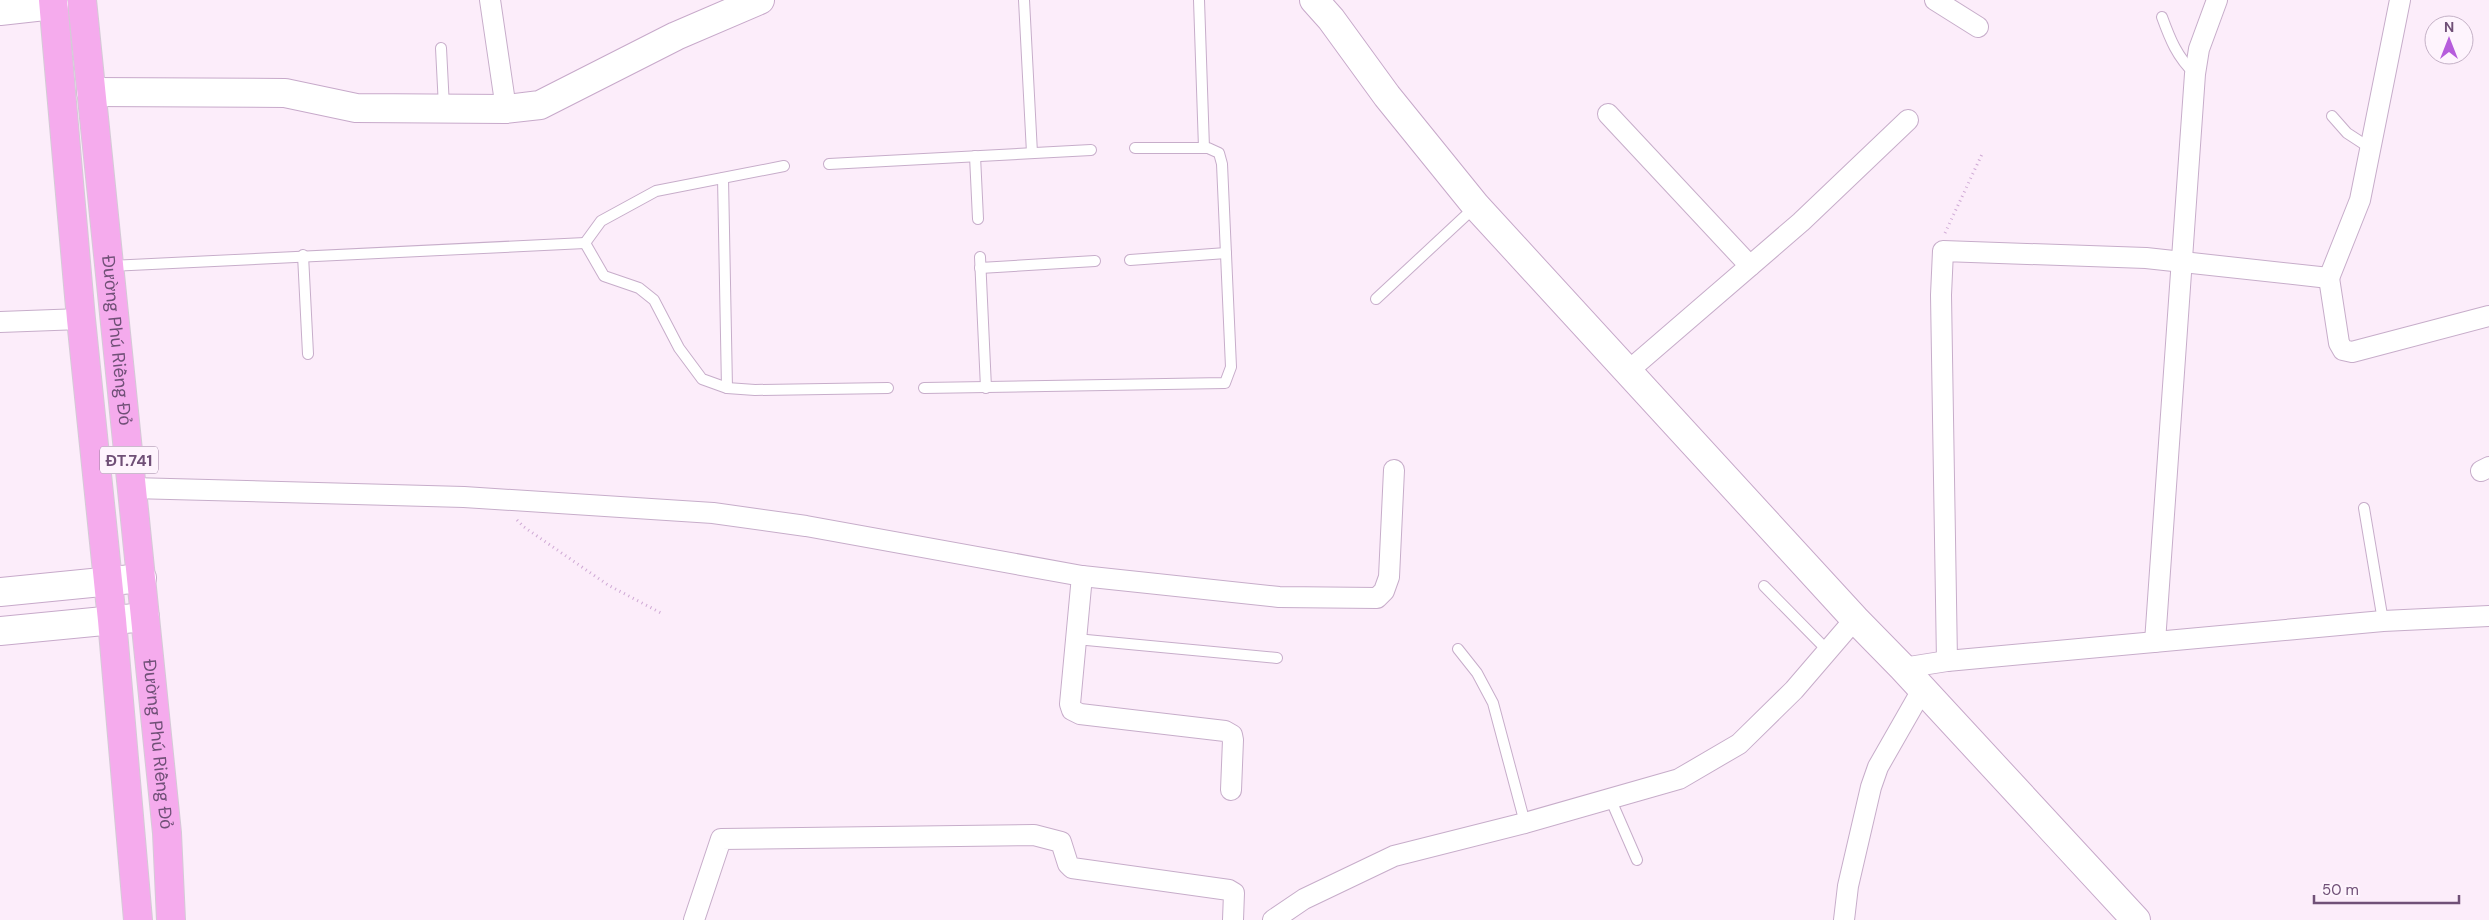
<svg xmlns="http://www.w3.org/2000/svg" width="2489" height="920" viewBox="0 0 2489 920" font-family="'DM Sans',sans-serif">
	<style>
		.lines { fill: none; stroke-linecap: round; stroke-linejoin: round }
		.lane-casing { stroke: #c7adca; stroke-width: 12 }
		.street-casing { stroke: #c7adca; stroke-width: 22 }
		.secondary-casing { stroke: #c7a9ca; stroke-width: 30 }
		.primary-casing { stroke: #d4cad6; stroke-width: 30 }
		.path { stroke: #cfa9d5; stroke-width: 3; stroke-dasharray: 1 4; stroke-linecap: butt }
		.lane { stroke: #fff; stroke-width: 10 }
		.street { stroke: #fff; stroke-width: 20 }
		.secondary { stroke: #fff; stroke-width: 28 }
		.primary { stroke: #f5abed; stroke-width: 28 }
		.labels { text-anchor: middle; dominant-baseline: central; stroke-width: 4; stroke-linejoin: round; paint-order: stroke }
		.shield { fill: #fef4fd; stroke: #9b819f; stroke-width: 1 }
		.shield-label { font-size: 16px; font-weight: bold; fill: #705077 }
		.street-label { font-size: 18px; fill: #705077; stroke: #fef4fd }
	</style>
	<rect width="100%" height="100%" fill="#fcedfa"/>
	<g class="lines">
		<g class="lane-casing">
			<g id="lane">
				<path d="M1024,0L1032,153"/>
				<path d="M1199,0L1204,148"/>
				<path d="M2162,17C2170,39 2177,57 2195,74"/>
				<path d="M441,48L444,107"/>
				<path d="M2332,116L2347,133L2370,148"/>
				<path d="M975,156L978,219"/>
				<path d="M829,164L1091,150"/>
				<path d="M723,178L727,388"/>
				<path d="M585,243L604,276L639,288L654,300L679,348L702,379L727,388L755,390L888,388"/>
				<path d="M585,243L601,221L656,191L784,166"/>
				<path d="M303,255L308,354"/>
				<path d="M980,257L986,388"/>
				<path d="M1130,260L1226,253"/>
				<path d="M110,266L585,243"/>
				<path d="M980,268L1095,261"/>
				<path d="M1376,299L1476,206"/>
				<path d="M924,388L1225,383L1231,367L1222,164L1219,153L1208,148H1135"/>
				<path d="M2364,508L2383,621"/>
				<path d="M1764,586L1828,651"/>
				<path d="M1076,639L1277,658"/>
				<path d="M1458,649L1477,673L1493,703L1525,823"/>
				<path d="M1610,798L1637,860"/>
			</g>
		</g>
		<g class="street-casing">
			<g id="street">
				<path d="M490,0L506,109"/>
				<path d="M1935,0L1978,27"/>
				<path d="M1608,114L1750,266"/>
				<path d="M2329,278L2339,343L2343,350L2352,352L2489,316"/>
				<path d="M0,322L81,319"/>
				<path d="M1627,372L1801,222L1908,120"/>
				<path d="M2481,471L2489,467"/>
				<path d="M132,488L464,497L713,513L806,526L1082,576L1279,597L1377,598L1384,591L1389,577L1394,470"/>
				<path d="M1082,576L1070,704L1072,710L1080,714L1225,731L1232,735L1233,740L1231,790"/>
				<path d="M2155,642L2195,74L2199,49L2217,0"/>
				<path d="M1947,661L1941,295L1943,251L2146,258L2329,278L2360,200L2400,0"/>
				<path d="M1903,668L1947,661L2383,621L2489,616"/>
				<path d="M694,920L721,839L1034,835L1061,842L1068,864L1072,868L1229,890L1234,893L1233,920"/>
				<path d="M1273,920L1304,899L1394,856L1525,823L1679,779L1739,744L1794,690L1855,619"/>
				<path d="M1844,920L1848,886L1871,787L1878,767L1922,690"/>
			</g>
		</g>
		<g class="secondary-casing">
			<g id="secondary">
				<path d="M1314,0L1331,19L1387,96L1476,206L1855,619L1903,668L2136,920"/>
				<path d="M0,11L54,5"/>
				<path d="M91,92L285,93L356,108L506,109L540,105L676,36L760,0"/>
				<path d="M0,592L142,578"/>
				<path d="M0,631L145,617"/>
			</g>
		</g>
		<g class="primary-casing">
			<g id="primary">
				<path d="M53,0L81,319L112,620L138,920"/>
				<path id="s1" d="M82,0L167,833L171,920"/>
			</g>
		</g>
		<g class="path">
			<path d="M1945,233L1983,152"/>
			<path d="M517,520L524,527L608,585L661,613"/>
		</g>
		<use href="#lane" class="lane"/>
		<use href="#street" class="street"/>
		<use href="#secondary" class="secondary"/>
		<use href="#primary" class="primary"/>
	</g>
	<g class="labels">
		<rect class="shield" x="100" y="446.5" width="58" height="27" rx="4"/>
		<g class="shield-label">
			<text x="129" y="460">ĐT.741</text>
		</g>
		<g class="street-label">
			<text stroke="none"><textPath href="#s1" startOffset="342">Đường Phú Riềng Đỏ</textPath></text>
			<text stroke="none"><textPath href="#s1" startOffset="748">Đường Phú Riềng Đỏ</textPath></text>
		</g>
	</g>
	<g transform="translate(2449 40)"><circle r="24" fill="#fef4fd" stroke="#c5b2c7"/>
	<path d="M0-4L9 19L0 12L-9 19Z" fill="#b65cdc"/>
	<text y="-8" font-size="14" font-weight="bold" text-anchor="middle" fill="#705077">N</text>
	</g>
	<path d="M2314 895v8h145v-8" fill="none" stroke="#705077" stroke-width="2.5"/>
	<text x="2322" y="895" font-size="15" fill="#705077" stroke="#fef4fd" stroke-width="4" paint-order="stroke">50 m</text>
</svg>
